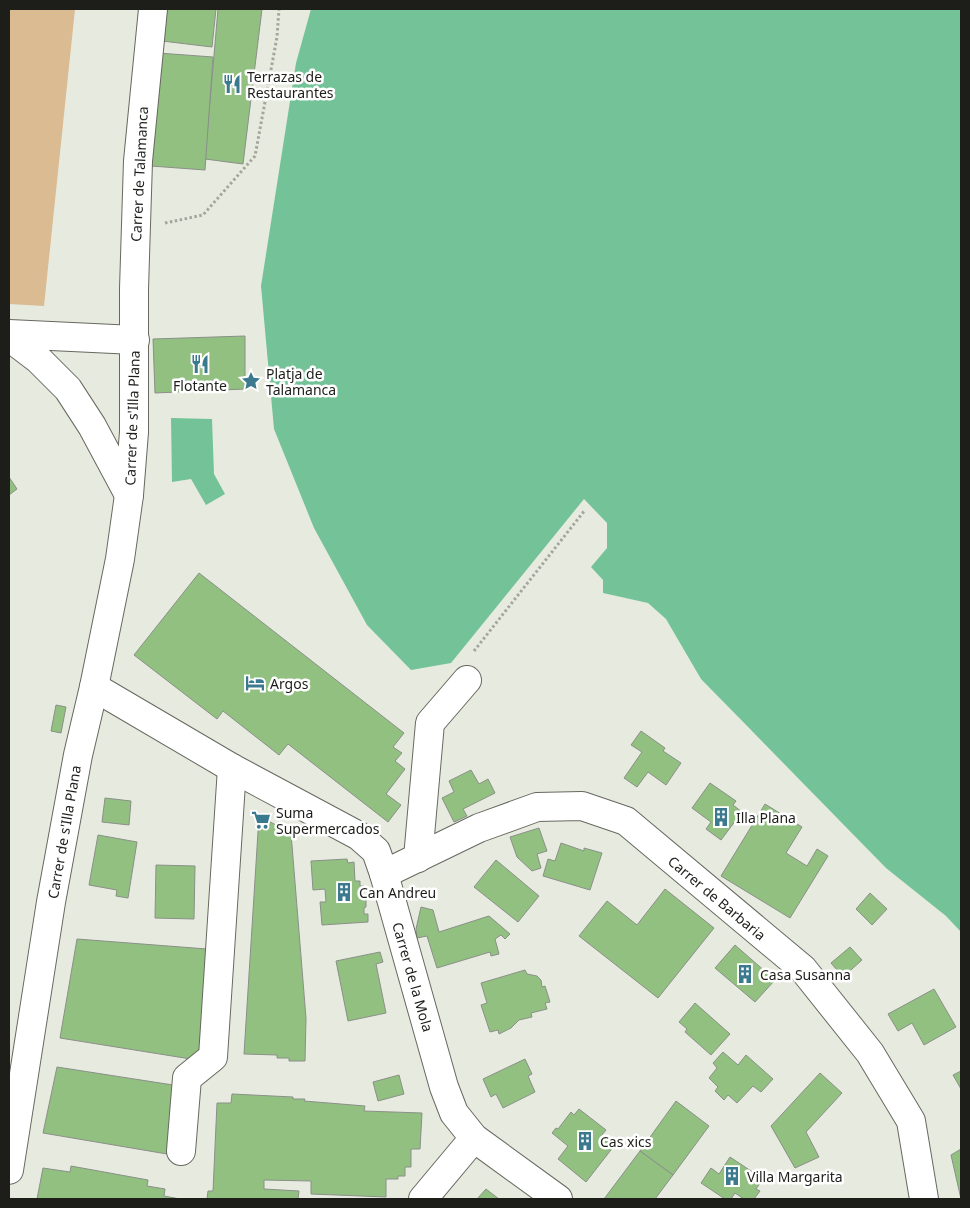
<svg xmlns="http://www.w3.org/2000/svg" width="970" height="1208" viewBox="0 0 970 1208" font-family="'Noto Sans',sans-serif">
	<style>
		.green { fill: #dabb92 }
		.water { fill: #74c398 }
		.building { fill: #92c081; stroke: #8a9088 }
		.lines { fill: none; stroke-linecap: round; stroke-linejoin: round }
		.minor-casing { stroke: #676960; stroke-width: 30 }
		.path { stroke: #a4a69d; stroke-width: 3; stroke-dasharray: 2.5 2.5; stroke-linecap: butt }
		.minor { stroke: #fff; stroke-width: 28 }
		.labels { text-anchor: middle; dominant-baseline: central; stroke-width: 5; stroke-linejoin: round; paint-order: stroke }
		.poi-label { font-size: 14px; fill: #1d1e1a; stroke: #fff; text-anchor: start }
		.street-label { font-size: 14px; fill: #1d1e1a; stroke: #fff }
	</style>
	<rect width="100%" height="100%" fill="#e7eadf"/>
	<path class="green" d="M9,9H75L44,306L9,304Z"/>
	<g class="water">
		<path d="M311,9H961V932L946,916L886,868L701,679L666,619L648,603L603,593V580L591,567L607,548V523L584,499L451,663L411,670L367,625L314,528L274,429L261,286L296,63Z"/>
		<path d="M171,418L212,419L214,474L225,494L206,505L191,479L172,482Z"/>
	</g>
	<g class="building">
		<path d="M166,9H216L212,47L162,41Z"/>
		<path d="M218,9H262L243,164L205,159Z"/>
		<path d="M158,53L213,57L205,170L151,166Z"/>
		<path d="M245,336V389L155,393L153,339Z"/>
		<path d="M9,477L17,489L9,495Z"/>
		<path d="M199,573L404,733L393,747L402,753L395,761L405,769L386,794L401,805L388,822L288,744L279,755L223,711L217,719L134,655Z"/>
		<path d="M56,705L66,707L61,733L51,731Z"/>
		<path d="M641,731L665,748L663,751L681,763L666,785L648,772L637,787L624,778L642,752L631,745Z"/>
		<path d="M471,770L479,784L488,779L495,793L463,809L467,816L454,822L442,798L454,792L449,781Z"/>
		<path d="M710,783L736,801L733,805L742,812L721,840L706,829L711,822L692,808Z"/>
		<path d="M105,798L131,801L129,825L102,822Z"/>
		<path d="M765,804L802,827L786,853L807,866L817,849L828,856L790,918L721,876Z"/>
		<path d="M259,816L291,833L306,1018L305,1061H289V1058H277V1055L244,1054Z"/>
		<path d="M539,828L547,851L537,854L541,868L532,871L517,857L510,837Z"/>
		<path d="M98,835L137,842L128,898L116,896L117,890L89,885Z"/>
		<path d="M561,843L584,851V848L602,853L590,890L543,876L548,859L555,861Z"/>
		<path d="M347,859L348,863L354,862L355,881H360V886H364V892H361V898L366,897V907L364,908V914H368V922L322,925L320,902H326L325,889L313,890L311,861Z"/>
		<path d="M496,860L539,896L518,922L474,887Z"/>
		<path d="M156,865L195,866L194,919L155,918Z"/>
		<path d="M665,889L714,928L658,998L579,936L607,901L637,925Z"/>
		<path d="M870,893L887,909L872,925L856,909Z"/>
		<path d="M421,907L433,910L439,932L489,916L510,934L505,939L501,935L495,939L499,954L491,956L490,952L437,968L427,936L417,938L416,929Z"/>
		<path d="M77,939L207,949L201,1041L197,1060L60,1038Z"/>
		<path d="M735,945L775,980L755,1002L715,968Z"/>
		<path d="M850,947L862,960L843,977L831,963Z"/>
		<path d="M380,952L383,962L376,964L386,1013L348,1021L336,961Z"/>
		<path d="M525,970L527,974L537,976L541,980L542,987L545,986L550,1002L545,1003L547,1009L531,1013L532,1017L519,1020L511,1028L499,1034L498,1030L490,1032L481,1005L487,1003L481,983Z"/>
		<path d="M934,989L956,1027L924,1045L912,1023L898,1031L888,1014Z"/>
		<path d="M695,1003L730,1034L711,1055L685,1032L687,1029L679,1022Z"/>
		<path d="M723,1052L738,1065L746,1055L773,1079L761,1092L753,1086L737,1103L728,1095L724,1100L715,1091L718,1087L709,1078L717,1068L713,1063Z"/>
		<path d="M525,1059L532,1074L528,1076L535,1092L503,1108L496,1094L491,1097L483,1079Z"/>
		<path d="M57,1067L173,1085L167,1154L43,1133Z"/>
		<path d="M961,1071V1089L953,1075Z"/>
		<path d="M820,1073L842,1093L806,1132L819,1157L795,1168L771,1126Z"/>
		<path d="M399,1075L404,1094L378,1101L373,1082Z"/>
		<path d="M232,1094L293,1097V1099H305L304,1101L365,1106L364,1111L422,1113L420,1149H411V1167H405V1176H398V1179H386V1197L311,1194V1181L264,1180V1189L299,1191L298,1199H207L208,1191H213L217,1103H231Z"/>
		<path d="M676,1101L709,1126L673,1175L640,1151Z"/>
		<path d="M579,1109L606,1130L601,1136L614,1146L586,1182L558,1159L568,1146L552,1133L556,1128L558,1129L571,1112L574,1115Z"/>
		<path d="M961,1149V1199L951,1155Z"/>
		<path d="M640,1151L673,1175L655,1199H604Z"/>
		<path d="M730,1157L763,1179L756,1189L760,1191L754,1199H744L735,1193L731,1199H725L701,1183L711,1168L719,1174Z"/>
		<path d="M71,1166L148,1180L147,1186L165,1189L164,1196L180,1199H37L43,1168L70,1172Z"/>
		<path d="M486,1189L499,1199H477Z"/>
	</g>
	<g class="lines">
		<g class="minor-casing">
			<g id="minor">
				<path d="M9,334L135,340"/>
				<path d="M9,337L38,359L68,389L92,426L129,495"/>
				<path d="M94,687L232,768L359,836L376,851L384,874L444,1087L454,1113L474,1138L558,1199"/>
				<path d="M418,858L430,723L467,680"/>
				<path d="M384,874L479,828L537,807L582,806L626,821L803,969L870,1053L911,1121L924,1199"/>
				<path d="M181,1151L187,1078L213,1057L232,768"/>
				<path d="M9,1170L51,902L78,755L94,687L120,559L129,495L134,432V289L138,161L153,9"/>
				<path d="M423,1199L474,1138"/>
			</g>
		</g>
		<g class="path">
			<path d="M165,223L203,215L255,156L277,37L279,9"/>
			<path d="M474,651L585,510"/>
		</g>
		<use href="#minor" class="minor"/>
	</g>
	<defs>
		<g id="restaurant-bare" transform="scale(1.5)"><path d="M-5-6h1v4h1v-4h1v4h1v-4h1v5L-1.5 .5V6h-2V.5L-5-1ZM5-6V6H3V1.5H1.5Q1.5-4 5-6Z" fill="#3a798e" stroke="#fff" stroke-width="2.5" paint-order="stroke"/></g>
		<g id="sight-bare" transform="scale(1.5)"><path d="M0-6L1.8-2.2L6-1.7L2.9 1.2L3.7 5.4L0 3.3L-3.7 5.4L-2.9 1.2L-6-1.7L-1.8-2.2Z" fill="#3a798e" stroke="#fff" stroke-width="2.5" paint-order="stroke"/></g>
		<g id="hotel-bare" transform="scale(1.5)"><path d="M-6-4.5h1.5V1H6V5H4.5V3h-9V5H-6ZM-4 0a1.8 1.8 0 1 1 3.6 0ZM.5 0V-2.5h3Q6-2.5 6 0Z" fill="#3a798e" stroke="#fff" stroke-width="2.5" paint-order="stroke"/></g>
		<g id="building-bare" transform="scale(1.5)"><path d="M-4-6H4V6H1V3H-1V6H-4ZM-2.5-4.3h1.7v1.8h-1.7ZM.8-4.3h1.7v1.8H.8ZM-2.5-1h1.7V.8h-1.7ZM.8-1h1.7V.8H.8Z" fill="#3a798e" stroke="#fff" stroke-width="2.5" paint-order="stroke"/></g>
		<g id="supermarket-bare" transform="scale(1.5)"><path d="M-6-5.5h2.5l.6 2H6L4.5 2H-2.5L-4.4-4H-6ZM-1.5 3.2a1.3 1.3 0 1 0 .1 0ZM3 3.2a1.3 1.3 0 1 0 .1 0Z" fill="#3a798e" stroke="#fff" stroke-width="2.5" paint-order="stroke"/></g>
	</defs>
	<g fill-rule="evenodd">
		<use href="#restaurant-bare" x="232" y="84"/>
		<use href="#restaurant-bare" x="200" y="364"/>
		<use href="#sight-bare" x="251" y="381"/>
		<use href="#hotel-bare" x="255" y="683"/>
		<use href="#building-bare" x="721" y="817"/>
		<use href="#supermarket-bare" x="261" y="820"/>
		<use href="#building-bare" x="344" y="892"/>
		<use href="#building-bare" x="745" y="974"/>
		<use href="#building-bare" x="585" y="1141"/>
		<use href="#building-bare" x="732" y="1176"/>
	</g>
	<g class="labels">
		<g class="poi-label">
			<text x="247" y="76">Terrazas de<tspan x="247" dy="16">Restaurantes</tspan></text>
			<text x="266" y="373">Platja de<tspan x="266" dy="16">Talamanca</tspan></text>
			<text x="200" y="385" text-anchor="middle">Flotante</text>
			<text x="270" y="683">Argos</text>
			<text x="276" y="812">Suma<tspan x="276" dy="16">Supermercados</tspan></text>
			<text x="736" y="817">Illa Plana</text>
			<text x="359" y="892">Can Andreu</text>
			<text x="760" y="974">Casa Susanna</text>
			<text x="600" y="1141">Cas xics</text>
			<text x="747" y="1176">Villa Margarita</text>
		</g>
		<g class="street-label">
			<text transform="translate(139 174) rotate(-87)">Carrer de Talamanca</text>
			<text transform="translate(132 418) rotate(-88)">Carrer de s'Illa Plana</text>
			<text transform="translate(64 832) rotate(-80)">Carrer de s'Illa Plana</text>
			<text transform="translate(717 898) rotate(40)">Carrer de Barbaria</text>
			<text transform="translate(413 977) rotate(74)">Carrer de la Mola</text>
		</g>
	</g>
	<rect width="970" height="1208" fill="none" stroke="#1d1e1a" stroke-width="20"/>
</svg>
